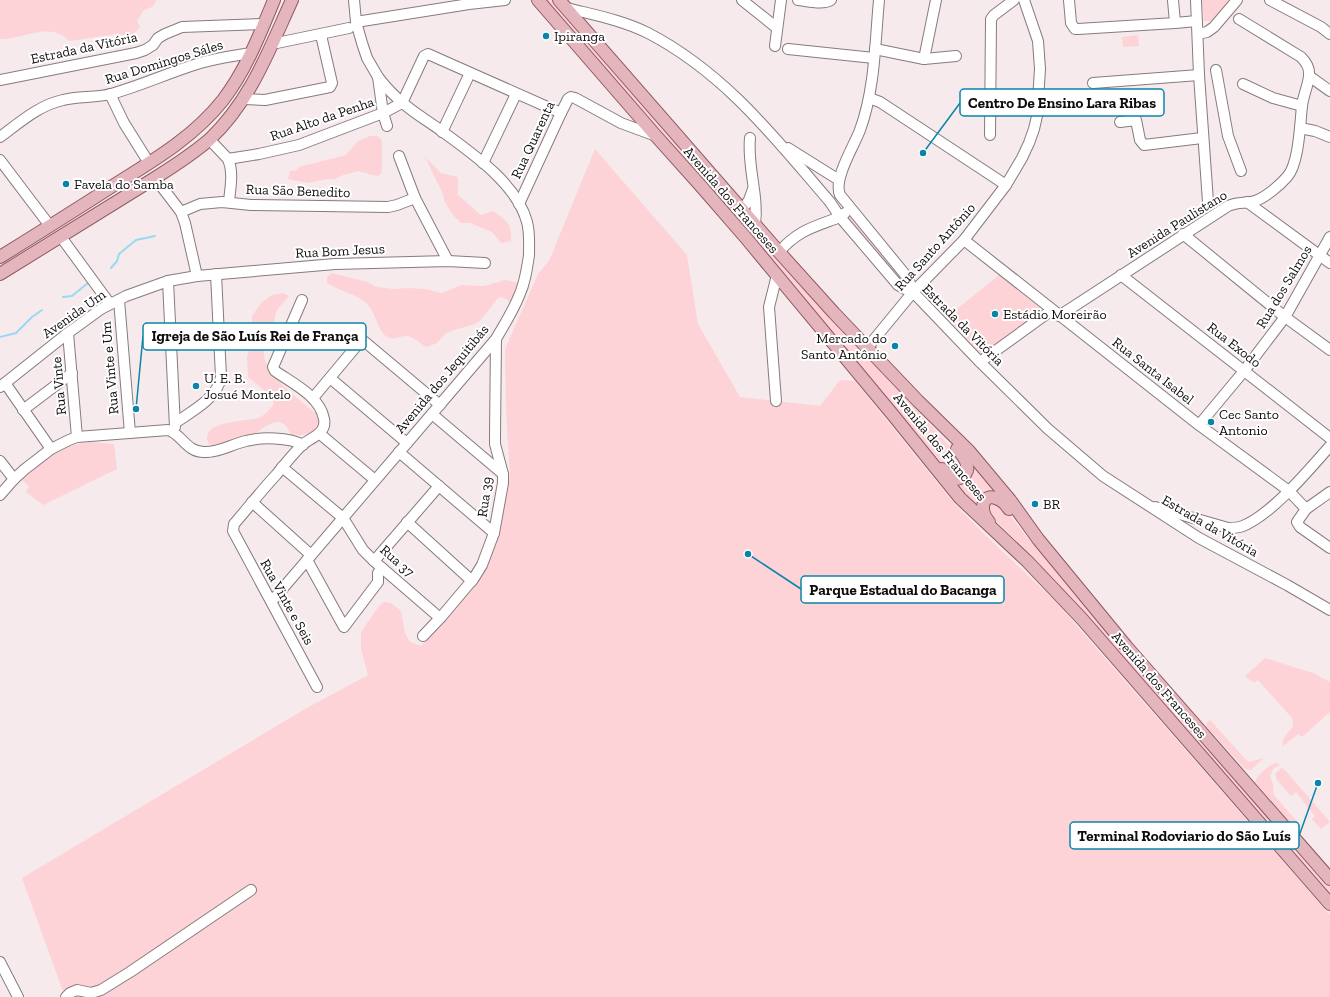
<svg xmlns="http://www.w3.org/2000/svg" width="1330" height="997" viewBox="0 0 1330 997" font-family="'Zilla Slab',serif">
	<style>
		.green { fill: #fdd3d8 }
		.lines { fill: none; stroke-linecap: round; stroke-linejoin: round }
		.stream { stroke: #99d9f4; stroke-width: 2 }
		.minor-casing { stroke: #867b7d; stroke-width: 12 }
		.major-casing { stroke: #8f5962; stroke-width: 14 }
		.minor { stroke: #fff; stroke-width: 10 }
		.major { stroke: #e5b5bd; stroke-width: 12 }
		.poi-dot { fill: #0a85a9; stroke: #fff; stroke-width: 1.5 }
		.labels { text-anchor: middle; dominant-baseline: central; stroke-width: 4; stroke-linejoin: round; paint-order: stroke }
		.poi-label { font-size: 14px; fill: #100c0c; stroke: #fff; text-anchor: start }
		.street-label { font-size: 14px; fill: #100c0c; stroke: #fff }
		.leader { fill: none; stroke: #0a85a9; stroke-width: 1.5 }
		.callout-dot { fill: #0a85a9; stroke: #fff; stroke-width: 1.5 }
		.callout { fill: #fff; stroke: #0a85a9; stroke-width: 1.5 }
		.callout-label { font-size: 15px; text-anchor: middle; font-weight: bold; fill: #100c0c }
	</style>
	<rect width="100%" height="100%" fill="#f6eaec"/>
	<g class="green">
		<path d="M0,0H157L152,7L144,10L137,21L140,27L131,36L116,34L70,41C67,39 63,35 59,34C42,26 18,40 0,39Z"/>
		<path d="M544,0H552L604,61L791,275L944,440L960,459L963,467L960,473H952L946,468Z"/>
		<path d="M1202,0H1231L1214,21H1204Z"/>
		<path d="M1138,35L1139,46L1123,47L1122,37Z"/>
		<path d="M370,136H377L381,139L382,142V169L381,174L377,176L358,171L343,175L335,179H327L308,183L288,179L290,171L296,170L301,166L311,164L346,155L358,141Z"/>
		<path d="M595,149L687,255L698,324L740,397L820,406L840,380L855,381L953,502L982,532L1055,601L1330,915V997H65L22,878L305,709L368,675L361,649V632L379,606L384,602L391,603L401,611L405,633L410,642L421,646L483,576L501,525L510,475L506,412L505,349L538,274L549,261Z"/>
		<path d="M425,157L441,173L458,177V195L481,215L493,211C506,220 512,223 511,241L501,243L492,232L470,223H461L452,214L445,202L442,192Z"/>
		<path d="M852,213L910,284L906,288L847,218Z"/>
		<path d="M332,273L367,282L377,287L394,289L408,288L425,289L442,293L461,285L484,286L505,280L519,283L510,302L502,297L498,298L480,321L472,325L454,330L445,334L437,343L427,347C420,344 413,335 405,336C398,336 394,341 387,337C378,331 376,314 368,305C357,293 340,292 327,283V277Z"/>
		<path d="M999,275L1044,311L983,356L947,317Z"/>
		<path d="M283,293L289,296C285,301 278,307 276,313C274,318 275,324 273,329C271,336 264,343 264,352C263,374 298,398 314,412L318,411L320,426L316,432L301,435H291C281,408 263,430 249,437C238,441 226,444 215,447C211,446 208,444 207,439C206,420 246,422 258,418C264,416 270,409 274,404L271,396L248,377L247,357L252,343V316L261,303L272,295Z"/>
		<path d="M92,442L114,444L117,469L43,505L26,492L29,486L22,480C44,461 62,444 92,442Z"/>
		<path d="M971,461L1002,495L978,511L954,485C972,481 972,479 971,461Z"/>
		<path d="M992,502L1002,505L1026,536L1088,609L1330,887V894L1083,612L1029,553L989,514L988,506Z"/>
		<path d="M1265,658L1313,673L1330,682V712L1302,737L1298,734L1282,747L1284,738L1293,726L1292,718L1258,680L1254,683L1245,676Z"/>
		<path d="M1210,720L1248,762L1264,758L1251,770L1245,769L1206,726L1207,722Z"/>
		<path d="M1277,763L1280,765L1273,769L1270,776L1273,784L1274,795L1301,826L1297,827L1292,825L1255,782C1257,775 1270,764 1277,763Z"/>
		<path d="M1282,768L1284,769L1330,822L1321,829L1312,819L1315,816L1296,792L1291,796L1277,780L1275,774L1280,769Z"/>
	</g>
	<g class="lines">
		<g class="stream">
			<path d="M111,268L117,261L119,254L136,240L155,236"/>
			<path d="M63,297L72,296L88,283"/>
			<path d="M0,337L16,333L32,317L42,310"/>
		</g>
		<g class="minor-casing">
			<g id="minor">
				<path d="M354,0L356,22L362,43L367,58L378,77L383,113L387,126"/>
				<path d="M742,0L777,28"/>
				<path d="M798,0C808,1 823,5 831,0"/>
				<path d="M879,0C875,43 875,89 860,130C854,146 833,179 840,195L908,278L913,292"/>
				<path d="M1069,0L1071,23L1075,29H1078L1175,23L1173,0"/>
				<path d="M1196,0L1199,75L1208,202"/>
				<path d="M1270,0L1321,27L1330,34"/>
				<path d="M567,8C594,15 622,20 648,33C725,73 775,138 830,202L840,217L898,285L905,289L913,292L980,362L1048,429L1103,476L1199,538L1287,585L1330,610"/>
				<path d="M356,22L469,4L505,0"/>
				<path d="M1175,23L1197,21"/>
				<path d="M1198,34L1207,32L1214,27L1237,0"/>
				<path d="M272,44L349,28"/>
				<path d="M775,46L781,0"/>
				<path d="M788,49L874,58"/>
				<path d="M875,49L924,59L956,56"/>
				<path d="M924,59L936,0"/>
				<path d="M1216,70L1228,136L1241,171"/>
				<path d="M1309,76L1330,91"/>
				<path d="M0,80L136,53L145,50L153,45L158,38L165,34L182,27L264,24"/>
				<path d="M1093,83L1199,75"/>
				<path d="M1243,84L1273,98L1302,106"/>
				<path d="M110,94L124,123L149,163"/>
				<path d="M869,98L880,102L1006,185"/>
				<path d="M244,99L265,100L330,87L332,83L321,35"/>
				<path d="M1120,122L1136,120L1140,140L1144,145L1202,138"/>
				<path d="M1300,128L1315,131L1330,137"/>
				<path d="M442,132L470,73"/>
				<path d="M990,135L991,19L994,15L1014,0"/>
				<path d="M0,137C19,123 39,105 63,100C78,96 95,98 111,94C140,86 168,73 197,64C215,58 233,56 251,53"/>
				<path d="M750,138C747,167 759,196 755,225"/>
				<path d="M209,139L228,159C234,173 230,188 229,202"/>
				<path d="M788,148L839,180"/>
				<path d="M399,156L415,198L448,261"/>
				<path d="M228,159L259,154L299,145L383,113L402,103L424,56L428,54L561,113"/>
				<path d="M0,160L50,226"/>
				<path d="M483,163L516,94"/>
				<path d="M155,178L181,212L185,223L197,276"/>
				<path d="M1247,202L1330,263"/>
				<path d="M519,204L561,113L568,99L571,97L575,98L621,123L656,136"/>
				<path d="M742,210L749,200L753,189"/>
				<path d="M181,212L200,204L222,202L251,205L388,207L397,205L415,198"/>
				<path d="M1183,234L1285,317L1330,350"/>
				<path d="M61,237L110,304"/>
				<path d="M964,240L1199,425L1289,491L1306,509"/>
				<path d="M779,252C798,230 814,227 840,217L845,213"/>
				<path d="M1121,275L1330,438"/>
				<path d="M168,281L175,427"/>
				<path d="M119,300L130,433"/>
				<path d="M302,300L273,367L275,371C292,383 320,396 324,419C327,434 311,437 302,445C293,454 284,465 276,475C261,491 248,508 234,524L233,531L317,687"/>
				<path d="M1059,316L1228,206C1238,201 1246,204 1255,201C1266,197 1279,186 1287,177C1299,164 1300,124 1302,106C1303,96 1308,86 1309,76C1310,69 1306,62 1301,57L1239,19"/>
				<path d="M68,333L77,437"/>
				<path d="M867,348L913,292L964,240L1006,185L1022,158L1029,143L1034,129L1037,116L1040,69L1038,41L1024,0"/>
				<path d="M980,362L1052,310"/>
				<path d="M330,378L407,443"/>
				<path d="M5,383L51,449"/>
				<path d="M0,387L68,333L101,309L126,296L168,281L197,276L335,264L448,261L485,263"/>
				<path d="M313,398L359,343L362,341L365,342L440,405"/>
				<path d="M776,401L769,307L777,275"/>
				<path d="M23,410L72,373"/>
				<path d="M432,414L503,474"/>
				<path d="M175,423C192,411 217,399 221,377L216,274"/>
				<path d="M1199,425L1244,371L1285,317L1330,237"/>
				<path d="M320,434L375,480"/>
				<path d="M399,452L494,533"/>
				<path d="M0,461L14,479"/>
				<path d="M282,467L343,518L363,550L374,561L440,618"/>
				<path d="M1330,492L1306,509L1297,522L1300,527L1330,548"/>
				<path d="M0,495L14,479L25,469L51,449L69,440L77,437L168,430C182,434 186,452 204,452C218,453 232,444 246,441C261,437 289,437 303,445"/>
				<path d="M252,502L311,555"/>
				<path d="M1155,507L1228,528C1233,528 1238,528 1243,526C1272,514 1309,470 1330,446"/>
				<path d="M407,522L472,581"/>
				<path d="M307,560L344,627L378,582V573L382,568"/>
				<path d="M374,561L439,486"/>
				<path d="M272,601L496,339C504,325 513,311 519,296C525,283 527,269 529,255C529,244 530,233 527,222C517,184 473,154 443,132C430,122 415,114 403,103C394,96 385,86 378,77"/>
				<path d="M423,636L442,616L474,578L482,565L494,533L503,483V474L495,444V435L496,339"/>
				<path d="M0,962L18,997"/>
				<path d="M66,997L70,993L77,990L91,993L101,990L130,972L251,890"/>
			</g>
		</g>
		<g class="major-casing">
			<g id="major">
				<path d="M538,0L656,136L700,185L746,238L893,415L960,498L1027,561L1082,619L1330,904"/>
				<path d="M559,0L779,252L834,313L918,401L969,451L1010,500L1038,539L1126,646L1330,879"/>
				<path d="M0,257C37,234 74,211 111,187C151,162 193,138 223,100C246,70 260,34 274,0"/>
				<path d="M0,274L155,178C174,166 193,154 210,139C251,100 269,50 292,0"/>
				<path d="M942,469C945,472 947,476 951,478C960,481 969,474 967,465C966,458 961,453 957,449"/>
				<path d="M989,522C977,509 984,490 1000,500C1004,502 1007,506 1009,509"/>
			</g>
		</g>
		<use href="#minor" class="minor"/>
		<use href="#major" class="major"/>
	</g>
	<g class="poi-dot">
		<circle cx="546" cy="36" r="4"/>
		<circle cx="66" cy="184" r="4"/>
		<circle cx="995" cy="314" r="4"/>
		<circle cx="895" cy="346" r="4"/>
		<circle cx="196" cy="386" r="4"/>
		<circle cx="1211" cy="422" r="4"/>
		<circle cx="1035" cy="504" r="4"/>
	</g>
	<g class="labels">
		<g class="poi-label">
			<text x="554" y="36">Ipiranga</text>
			<text x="74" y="184">Favela do Samba</text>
			<text x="1003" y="314">Estádio Moreirão</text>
			<text x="887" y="338" text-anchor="end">Mercado do<tspan x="887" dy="16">Santo Antônio</tspan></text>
			<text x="204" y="378">U. E. B.<tspan x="204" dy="16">Josué Montelo</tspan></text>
			<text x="1219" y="414">Cec Santo<tspan x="1219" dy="16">Antonio</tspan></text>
			<text x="1043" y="504">BR</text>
		</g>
		<g class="street-label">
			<text transform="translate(84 48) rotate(-12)">Estrada da Vitória</text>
			<text transform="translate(164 62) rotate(-17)">Rua Domingos Sáles</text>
			<text transform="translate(322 119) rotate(-19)">Rua Alto da Penha</text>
			<text transform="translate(533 140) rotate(-65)">Rua Quarenta</text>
			<text transform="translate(298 191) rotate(2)">Rua São Benedito</text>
			<text transform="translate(731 200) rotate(49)">Avenida dos Franceses</text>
			<text transform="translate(1177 224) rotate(-32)">Avenida Paulistano</text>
			<text transform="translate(935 247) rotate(-48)">Rua Santo Antônio</text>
			<text transform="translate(340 251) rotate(-3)">Rua Bom Jesus</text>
			<text transform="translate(1284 287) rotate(-59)">Rua dos Salmos</text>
			<text transform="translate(74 314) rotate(-35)">Avenida Um</text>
			<text transform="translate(963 325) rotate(45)">Estrada da Vitória</text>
			<text transform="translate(1234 345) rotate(38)">Rua Exodo</text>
			<text transform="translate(110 368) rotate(-95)">Rua Vinte e Um</text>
			<text transform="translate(1153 371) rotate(38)">Rua Santa Isabel</text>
			<text transform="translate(442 379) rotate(-50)">Avenida dos Jequitibás</text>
			<text transform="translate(59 386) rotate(-95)">Rua Vinte</text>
			<text transform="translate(940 447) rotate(50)">Avenida dos Franceses</text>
			<text transform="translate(485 497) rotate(-82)">Rua 39</text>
			<text transform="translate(1210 526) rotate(30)">Estrada da Vitória</text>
			<text transform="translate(397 561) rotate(42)">Rua 37</text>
			<text transform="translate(287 602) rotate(61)">Rua Vinte e Seis</text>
			<text transform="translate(1159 685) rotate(49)">Avenida dos Franceses</text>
		</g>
	</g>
	<path class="leader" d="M923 153L960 103M136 409L143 336M748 554L801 589M1318 783L1299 836"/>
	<g class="callout-dot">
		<circle cx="923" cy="153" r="4"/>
		<circle cx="136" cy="409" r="4"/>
		<circle cx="748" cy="554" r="4"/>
		<circle cx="1318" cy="783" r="4"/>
	</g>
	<g class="callout">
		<rect x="960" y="89" width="204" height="27" rx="4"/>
		<rect x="143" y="323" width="223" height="27" rx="4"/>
		<rect x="801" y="576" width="203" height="27" rx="4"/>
		<rect x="1070" y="822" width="229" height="27" rx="4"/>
	</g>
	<g class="callout-label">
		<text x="1062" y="108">Centro De Ensino Lara Ribas</text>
		<text x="255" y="341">Igreja de São Luís Rei de França</text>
		<text x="903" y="595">Parque Estadual do Bacanga</text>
		<text x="1184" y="841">Terminal Rodoviario do São Luís</text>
	</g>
</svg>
